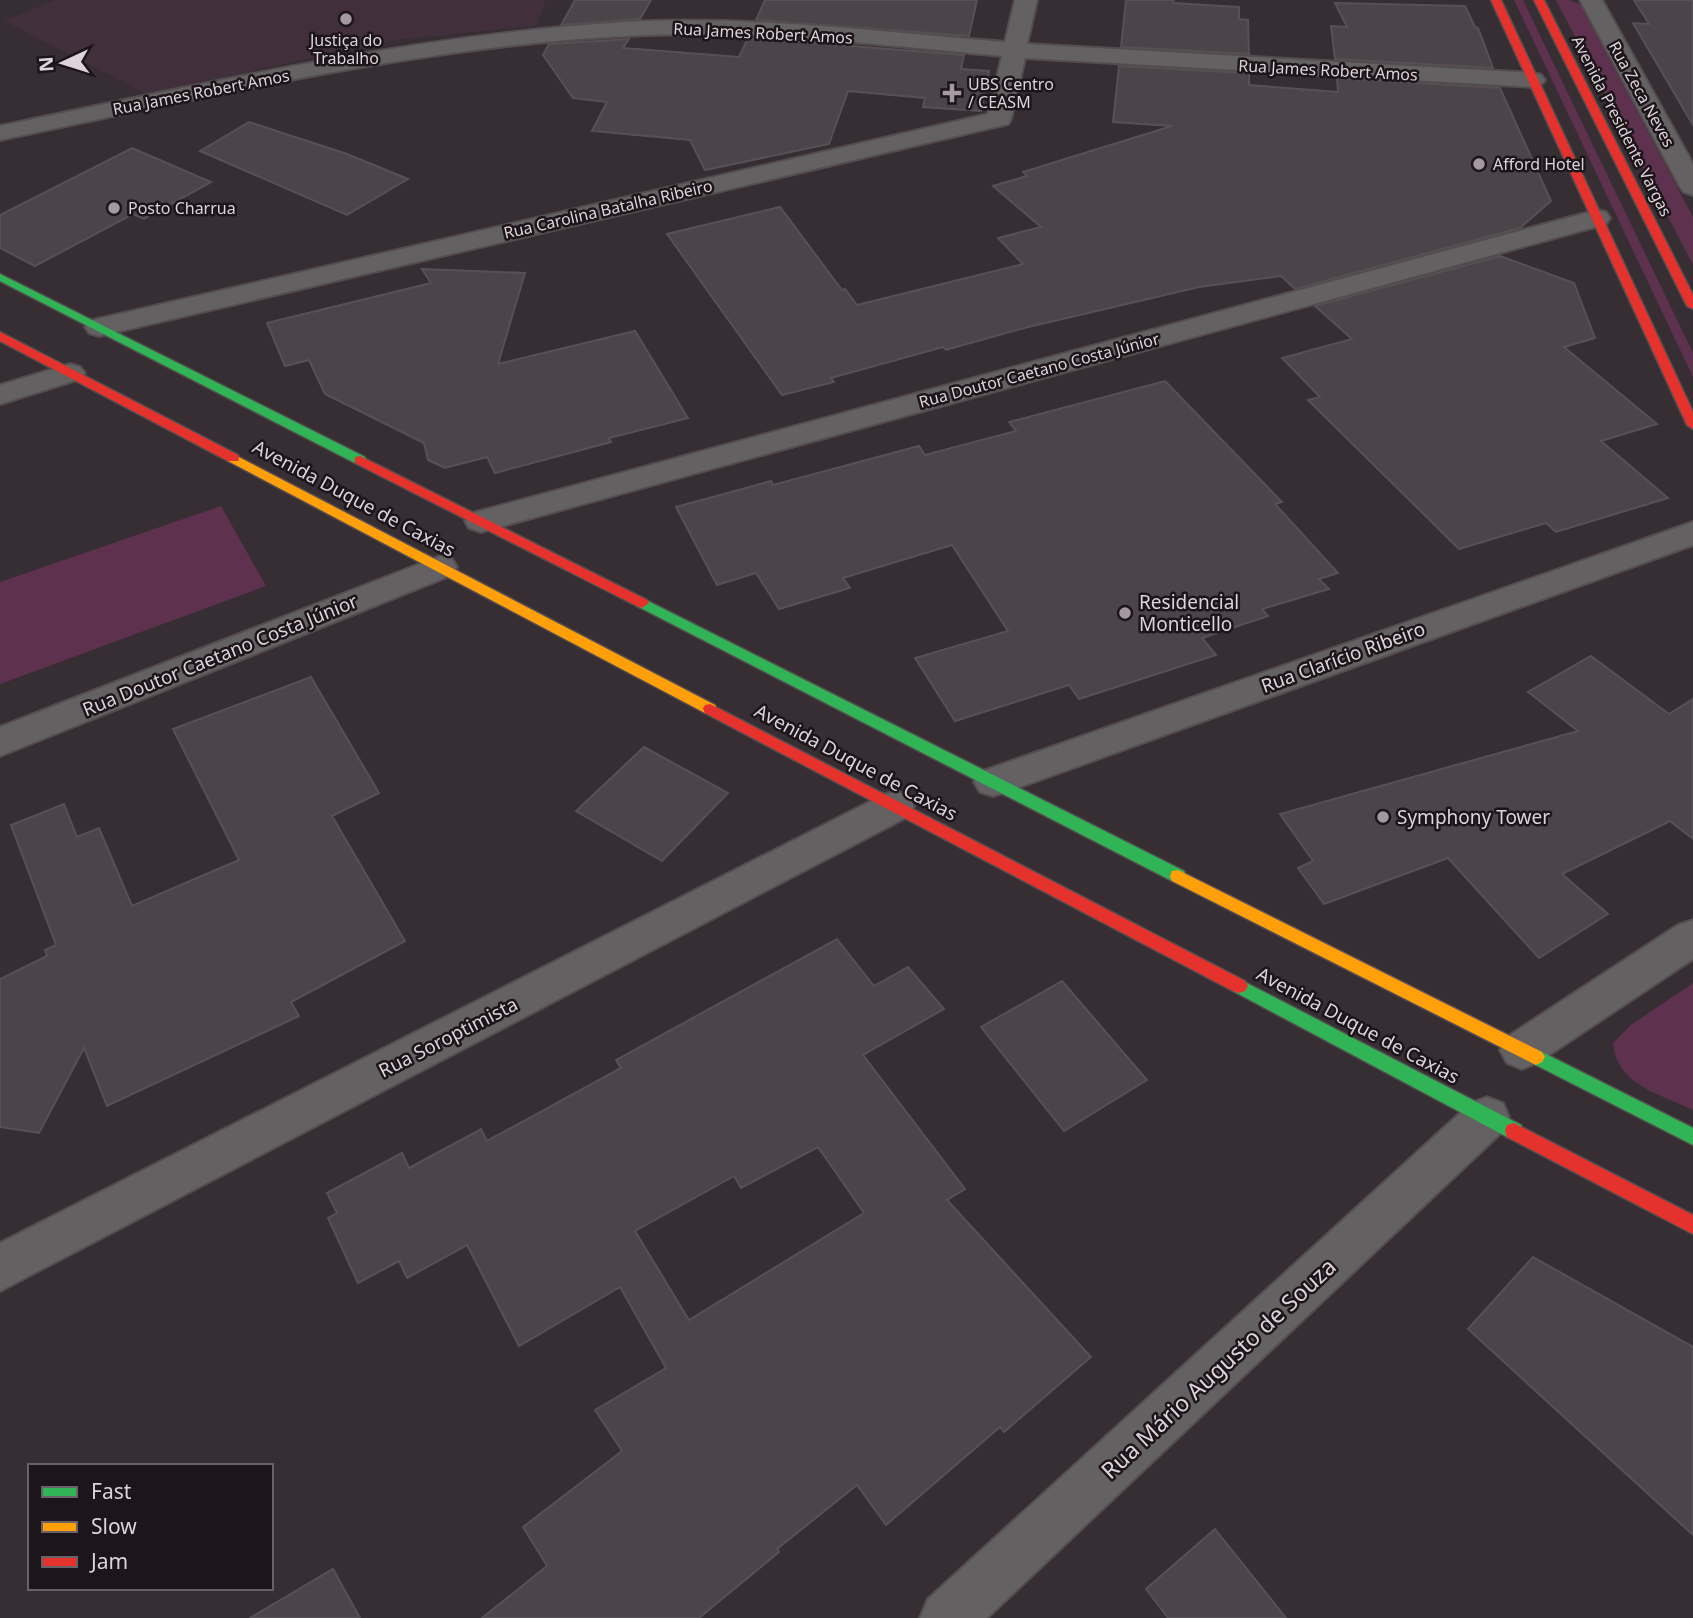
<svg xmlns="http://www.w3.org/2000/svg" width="1693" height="1618" viewBox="0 0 1693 1618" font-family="'Noto Sans',sans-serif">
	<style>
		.built { fill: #412f3b }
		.green { fill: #5e314f }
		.building { fill: #4b4448; stroke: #575155; stroke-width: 2; fill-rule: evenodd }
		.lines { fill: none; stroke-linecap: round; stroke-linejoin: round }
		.street-casing { stroke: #534d50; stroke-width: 4 }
		.fast-casing { stroke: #534d50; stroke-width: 3 }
		.slow-casing { stroke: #534d50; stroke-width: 3 }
		.jam-casing { stroke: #534d50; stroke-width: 3 }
		.street { fill: #646162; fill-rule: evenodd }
		.fast { fill: #30b455; fill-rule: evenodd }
		.slow { fill: #ff9f0a; fill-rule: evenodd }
		.jam { fill: #e5322d; fill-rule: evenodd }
		.poi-dot { fill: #a3999f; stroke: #1c1519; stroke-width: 2.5 }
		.labels { text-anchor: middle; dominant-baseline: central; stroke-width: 5; stroke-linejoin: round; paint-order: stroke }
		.far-street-label { font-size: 16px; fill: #ddd3d9; stroke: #1c1519 }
		.far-poi-label { font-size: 16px; fill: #ddd3d9; stroke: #1c1519; text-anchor: start }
		.street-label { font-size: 19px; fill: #ddd3d9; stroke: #1c1519 }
		.poi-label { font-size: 19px; fill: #ddd3d9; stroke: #1c1519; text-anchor: start }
		.near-street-label { font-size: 23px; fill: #ddd3d9; stroke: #1c1519 }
	</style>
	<rect width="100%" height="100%" fill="#362e32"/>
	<path class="built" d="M55,0H546L536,26L395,40L146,94L4,21Z"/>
	<g class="green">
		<path d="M1514,0H1523L1693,353V377Z"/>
		<path d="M1556,0H1569L1580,4L1693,217V265Z"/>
		<path d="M221,506L266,586L0,684V582Z"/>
		<path d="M1693,983V1110C1660,1094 1617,1085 1613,1043L1631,1025Z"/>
	</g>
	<g class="building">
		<path d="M575,0H651L640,19L561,25Z"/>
		<path d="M765,0H977L969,36L756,20Z"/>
		<path d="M1126,0H1174L1173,3L1239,7V19L1248,20L1249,54L1121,47Z"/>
		<path d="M1634,0H1693V125L1633,23L1649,24Z"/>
		<path d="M1335,3L1465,6L1475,27L1478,28L1493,68L1335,59L1331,26L1347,27Z"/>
		<path d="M748,38L964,55L961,69L989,71L981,111L923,107L925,98L848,91L829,144L705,170L690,140L592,131L607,102L573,98L543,55L549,44L629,39L623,48L739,57Z"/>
		<path d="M1119,66L1249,73V85L1338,92L1337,78L1500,88L1551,201L1520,228L1295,289L1281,276L1199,287L1024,328L946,350L943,347L831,378L834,382L782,395L667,234L780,207L842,290L845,289L857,305L1023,264L998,238L1041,227L993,186L1027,176L1023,172L1172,126L1113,122Z"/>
		<path d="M249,122L347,154L408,179L347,215L200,151Z"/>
		<path d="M132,148L211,182L144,219L133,214L35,266L0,248V215Z"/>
		<path d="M1500,256L1574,283L1595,338L1564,347L1657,424L1601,441L1668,498L1556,532L1546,523L1459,549L1308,400L1320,397L1282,358L1352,339L1315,306Z"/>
		<path d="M422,269L525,273L498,364L635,331L688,418L609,438L611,442L495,473L487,457L445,468L428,460L424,443L325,394L309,360L285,366L267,323L431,283Z"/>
		<path d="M1165,381L1282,502L1275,504L1338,573L1319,579L1329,589L1262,609L1268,616L1202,638L1216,655L1079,699L1069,685L955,721L915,658L1008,631L952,545L843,578L850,588L779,609L756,573L717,585L676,507L771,481L773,485L919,446L925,455L1016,431L1009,422Z"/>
		<path d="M1591,656L1669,714L1693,699V839L1670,821L1562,874L1608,914L1539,958L1448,858L1324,904L1298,868L1313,861L1280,814L1578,731L1528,692Z"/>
		<path d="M311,677L379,793L332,816L405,941L291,1002L299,1016L107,1106L84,1048L39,1133L0,1127V979L47,956L45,950L56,945L11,825L64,804L77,837L99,828L132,906L239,860L173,729Z"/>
		<path d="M644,747L728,793L662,861L576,811Z"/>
		<path d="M837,939L874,986L908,967L944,1009L863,1055L965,1189L947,1200L1091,1357L1004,1432L1000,1427L886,1525L857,1485L777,1549L779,1552L699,1618H482L547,1566L523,1527L622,1451L595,1410L666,1368L620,1287L519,1346L467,1245L407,1278L399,1261L358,1283L328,1218L337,1213L327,1193L402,1153L409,1168L481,1129L487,1141L621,1068L616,1060ZM818,1147L864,1213L689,1320L635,1231L734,1176L741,1188Z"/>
		<path d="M1062,981L1147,1080L1064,1131L981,1027Z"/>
		<path d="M1533,1257L1693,1347V1535L1468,1329Z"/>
		<path d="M1215,1529L1286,1618H1168L1146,1589Z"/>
		<path d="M333,1569L360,1618H250Z"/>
	</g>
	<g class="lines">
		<g class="street-casing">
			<g id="street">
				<path d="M1015,0H1037L1027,44L1533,73L1541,75L1545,80L1541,85L1533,87L1025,58L1011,119L1008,124L99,336L89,333L85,327L89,321L988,114L1002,56C877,45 752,29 626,36C415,47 207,97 0,140V126C207,83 414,35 625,22C752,15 879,32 1005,42Z"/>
				<path d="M1580,0H1602L1693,164V195L1684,192L1680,187Z"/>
				<path d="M1597,210L1606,212L1610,218L1606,224L481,532L469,528L465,521L469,514Z"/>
				<path d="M70,364L80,367L85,373L80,379L0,404V385Z"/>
				<path d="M1693,522V545L1006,792L993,796L980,792L974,782L980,772Z"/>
				<path d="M440,556L452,559L457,567L452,575L0,756V727Z"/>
				<path d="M895,791L909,796L914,806L909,816L0,1291V1243L881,796Z"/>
				<path d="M1693,920V959L1537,1063L1522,1069L1507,1063L1500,1050L1507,1037L1678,925Z"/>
				<path d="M1487,1097L1503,1103L1509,1117L1503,1131L987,1618H920L928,1599L1471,1103Z"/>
			</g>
		</g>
		<g class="fast-casing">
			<g id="fast">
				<path d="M0,274L365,457L366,460L365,463H355L0,281Z"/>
				<path d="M642,598L1184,871L1186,876L1184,881H1172L637,606L635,603L637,600Z"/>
				<path d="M1239,979L1521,1125L1523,1131L1521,1137L1514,1139L1507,1137L1233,991L1230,986L1233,981Z"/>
				<path d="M1536,1049L1693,1128V1145L1530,1062L1527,1057L1530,1052Z"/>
			</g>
		</g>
		<g class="slow-casing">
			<g id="slow">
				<path d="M233,454L715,705L717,709L715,713H705L228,461L227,458Z"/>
				<path d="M1178,870L1542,1052L1545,1057L1542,1062L1536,1065L1530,1062L1172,881L1170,876L1172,871Z"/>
			</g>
		</g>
		<g class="jam-casing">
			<g id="jam">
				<path d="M1491,0H1501L1693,412V429L1687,425Z"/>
				<path d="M1534,0H1544L1693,295V309L1687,306Z"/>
				<path d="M0,332L238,455L239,458L238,461H228L0,341Z"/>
				<path d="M360,456L647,600L649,603L642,608L637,606L355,463V457Z"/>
				<path d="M710,704L1245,981L1248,986L1245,991L1239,993L1233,991L705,713L703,709L705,705Z"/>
				<path d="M1514,1123L1693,1215V1234L1507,1137L1505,1131L1507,1125Z"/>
			</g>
		</g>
		<use href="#street" class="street"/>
		<use href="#fast" class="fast"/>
		<use href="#slow" class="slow"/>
		<use href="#jam" class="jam"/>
	</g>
	<g class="poi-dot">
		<circle cx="346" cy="19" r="7"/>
		<path d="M948.5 82.5h7v7h7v7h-7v7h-7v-7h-7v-7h7z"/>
		<circle cx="1479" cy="164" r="7"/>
		<circle cx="114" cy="208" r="7"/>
		<circle cx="1125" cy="613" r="7"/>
		<circle cx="1383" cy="817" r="7"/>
	</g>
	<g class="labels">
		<g class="far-street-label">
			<text transform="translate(763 33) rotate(3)">Rua James Robert Amos</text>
			<text transform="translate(1328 70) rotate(3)">Rua James Robert Amos</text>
			<text transform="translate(201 92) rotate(-11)">Rua James Robert Amos</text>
			<text transform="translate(1642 94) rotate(61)">Rua Zeca Neves</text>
			<text transform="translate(1622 126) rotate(63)">Avenida Presidente Vargas</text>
			<text transform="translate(608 209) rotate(-13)">Rua Carolina Batalha Ribeiro</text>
			<text transform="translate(1039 370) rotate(-15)">Rua Doutor Caetano Costa Júnior</text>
		</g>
		<g class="far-poi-label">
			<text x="346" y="40" text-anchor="middle">Justiça do<tspan x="346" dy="18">Trabalho</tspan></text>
			<text x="968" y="84">UBS Centro<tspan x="968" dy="18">/ CEASM</tspan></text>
			<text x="1493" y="164">Afford Hotel</text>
			<text x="128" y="208">Posto Charrua</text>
		</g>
		<g class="street-label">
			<text transform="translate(354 498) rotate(28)">Avenida Duque de Caxias</text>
			<text transform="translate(220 655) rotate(-22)">Rua Doutor Caetano Costa Júnior</text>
			<text transform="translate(1343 657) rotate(-20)">Rua Clarício Ribeiro</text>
			<text transform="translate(856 762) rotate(28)">Avenida Duque de Caxias</text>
			<text transform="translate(1358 1025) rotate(28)">Avenida Duque de Caxias</text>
			<text transform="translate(448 1037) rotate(-27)">Rua Soroptimista</text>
		</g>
		<g class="poi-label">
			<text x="1139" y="602">Residencial<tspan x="1139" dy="22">Monticello</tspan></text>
			<text x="1397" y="817">Symphony Tower</text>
		</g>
		<g class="near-street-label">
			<text transform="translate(1218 1368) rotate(-43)">Rua Mário Augusto de Souza</text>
		</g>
	</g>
	<rect x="28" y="1464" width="245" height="126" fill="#1c1519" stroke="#696166" stroke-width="2"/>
	<rect x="42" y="1487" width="35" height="10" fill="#30b455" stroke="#696166" stroke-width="2"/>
	<text x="91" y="1499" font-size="21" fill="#ddd3d9">Fast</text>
	<rect x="42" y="1522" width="35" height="10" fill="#ff9f0a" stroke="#696166" stroke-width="2"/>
	<text x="91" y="1534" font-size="21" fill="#ddd3d9">Slow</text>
	<rect x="42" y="1557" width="35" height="10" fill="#e5322d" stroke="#696166" stroke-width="2"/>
	<text x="91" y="1569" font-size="21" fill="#ddd3d9">Jam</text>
	<g transform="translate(63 63) rotate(266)" stroke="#1c1519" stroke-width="5" paint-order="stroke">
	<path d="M0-5L12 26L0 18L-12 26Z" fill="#ddd3d9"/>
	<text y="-10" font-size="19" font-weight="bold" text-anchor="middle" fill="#ddd3d9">N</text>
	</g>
</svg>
